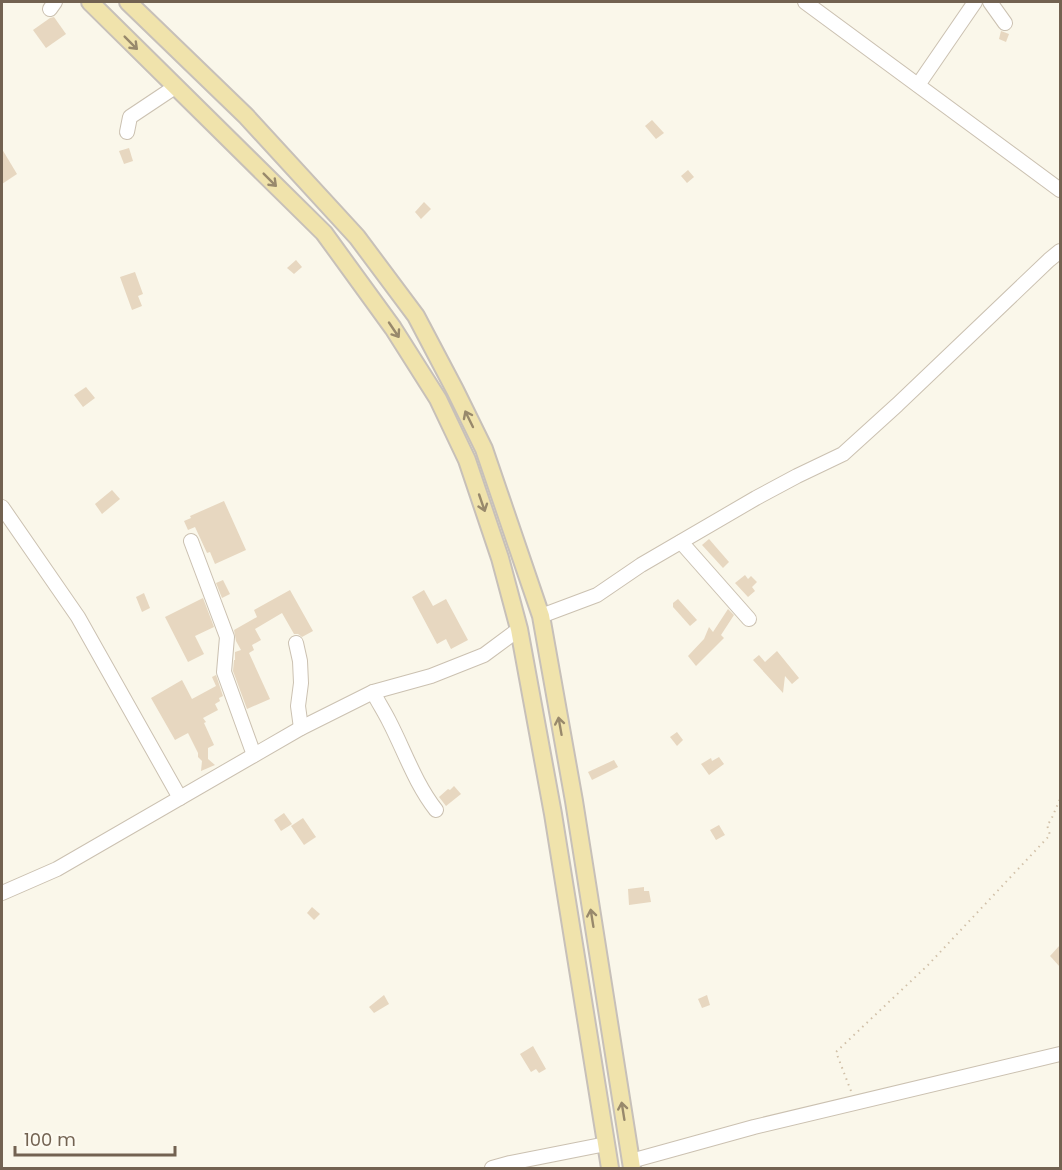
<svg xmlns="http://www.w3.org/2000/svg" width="1062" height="1170" viewBox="0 0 1062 1170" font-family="Poppins,sans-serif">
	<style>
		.building { fill: #e7d7c0 }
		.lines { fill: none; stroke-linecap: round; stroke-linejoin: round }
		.minor-casing { stroke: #cbc1b1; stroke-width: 16 }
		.major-casing { stroke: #c7c0b9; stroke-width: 20 }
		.path { stroke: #d1c0a8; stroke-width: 2; stroke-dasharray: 1.5 4.5; stroke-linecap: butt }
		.minor { stroke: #fff; stroke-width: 14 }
		.major { stroke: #f0e3ac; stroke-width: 16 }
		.oneway { stroke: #98896c }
	</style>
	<rect width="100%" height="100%" fill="#faf7ea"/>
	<g class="building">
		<path d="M54,17L66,34L46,48L33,30L50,18Z"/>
		<path d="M1001,31L1009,34L1006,42L999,39Z"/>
		<path d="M652,120L664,133L656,139L645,126Z"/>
		<path d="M129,148L133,161L124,164L119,151Z"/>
		<path d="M2,149L17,174L2,184Z"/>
		<path d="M688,170L694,177L687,183L681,176Z"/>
		<path d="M424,202L431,209L421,219L415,212Z"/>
		<path d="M296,260L302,267L294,274L287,268Z"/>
		<path d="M135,272L143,294L138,296L142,306L132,310L120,277Z"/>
		<path d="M86,387L95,398L83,407L74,395Z"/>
		<path d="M112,490L120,499L102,514L95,504Z"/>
		<path d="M224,501L246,550L215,564L210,552L207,553L195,527L188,530L184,521L191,518L190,516Z"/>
		<path d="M709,539L729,562L723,568L702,545Z"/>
		<path d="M745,575L748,579L751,576L757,582L752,587L755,591L748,597L735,583Z"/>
		<path d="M223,580L230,594L222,598L216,583Z"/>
		<path d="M290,590L313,631L302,637L298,634H294L282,613L255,629L261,640L252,645L254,650L249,653L270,699L247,709L233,671L234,660H235V652L241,650L236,641L234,630L257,617L254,610Z"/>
		<path d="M424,590L433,606L446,599L468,640L451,649L446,639L437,644L412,597Z"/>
		<path d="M144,593L150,608L142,612L136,597Z"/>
		<path d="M203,598L214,627L195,636L204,654L188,662L165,617Z"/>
		<path d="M678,599L697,620L690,626L673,607V603Z"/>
		<path d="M728,609L734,615L721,635L724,638L696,666L688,656L704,639L709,627L713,632Z"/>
		<path d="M777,651L799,678L792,684L785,676L783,693L753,660L759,655L765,662Z"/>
		<path d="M216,675L223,696L219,698L220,701L215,704L218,710L203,718L206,722L204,723L214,745L208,748V759L215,765L201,771L202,761L198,757V753L188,733L175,740L151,698L182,680L192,699L216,686L212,677Z"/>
		<path d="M677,732L683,740L677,746L670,737Z"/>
		<path d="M719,757L724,764L709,775L701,764L711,758L712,761Z"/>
		<path d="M614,760L618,767L592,780L588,772Z"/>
		<path d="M454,786L461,794L446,806L439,797L448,789L450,790Z"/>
		<path d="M284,813L292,824L281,831L274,820Z"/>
		<path d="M303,818L316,837L304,845L291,826Z"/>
		<path d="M719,825L725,835L716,840L710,830Z"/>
		<path d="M644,887V891H649L651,902L629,905L628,889Z"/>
		<path d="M312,907L320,914L314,920L307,913Z"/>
		<path d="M1060,945V967L1050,956Z"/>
		<path d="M384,995L389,1004L374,1013L369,1007Z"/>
		<path d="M707,995L710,1005L702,1008L698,999Z"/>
		<path d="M533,1046L546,1069L539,1073L536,1069L531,1072L520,1054Z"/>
	</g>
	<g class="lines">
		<g class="minor-casing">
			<g id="minor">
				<path d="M805,2L1060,190"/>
				<path d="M990,2L1005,23"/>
				<path d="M50,9L55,2"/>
				<path d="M918,85L975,2"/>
				<path d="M127,132L130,117L175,87"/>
				<path d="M2,507L78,617L180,798"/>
				<path d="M191,541L227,637L224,672L254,755"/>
				<path d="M681,542L749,619"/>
				<path d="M541,616L597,595L641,565L756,498L797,476L843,454L897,405L1049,260L1060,251"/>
				<path d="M296,643L300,661L301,683L298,706L301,728"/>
				<path d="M373,692C378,702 384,711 389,721C405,752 415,783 436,810"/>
				<path d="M2,893L57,869L301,728L373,692L431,676L484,655L519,629"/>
				<path d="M631,1161L754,1127L1060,1054"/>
				<path d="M492,1168L510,1163L606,1144"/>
			</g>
		</g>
		<g class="major-casing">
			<g id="major">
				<path d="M90,2L324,233L393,328L438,399L467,460L500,558L519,629L553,814L610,1168"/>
				<path d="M128,2L246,116L357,237L416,316L455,390L484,449L541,616L574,801L632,1168"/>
			</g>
		</g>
		<path class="path" d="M851,1091L836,1052L928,965L1050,835L1047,825L1051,820L1060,799"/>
		<use href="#minor" class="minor"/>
		<use href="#major" class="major"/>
	</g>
	<defs><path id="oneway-shaft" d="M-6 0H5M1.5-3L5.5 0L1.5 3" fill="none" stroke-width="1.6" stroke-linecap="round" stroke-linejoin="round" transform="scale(1.5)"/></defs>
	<g class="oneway">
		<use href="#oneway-shaft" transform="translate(131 43) rotate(45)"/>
		<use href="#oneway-shaft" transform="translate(270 180) rotate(45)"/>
		<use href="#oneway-shaft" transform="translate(394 330) rotate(56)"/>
		<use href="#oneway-shaft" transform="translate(469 419) rotate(-116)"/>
		<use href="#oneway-shaft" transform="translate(482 503) rotate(71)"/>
		<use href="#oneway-shaft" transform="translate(560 726) rotate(-100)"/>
		<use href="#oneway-shaft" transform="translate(592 918) rotate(-99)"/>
		<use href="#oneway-shaft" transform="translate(623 1111) rotate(-99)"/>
	</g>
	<rect width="1062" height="1170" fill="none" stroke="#726251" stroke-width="6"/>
	<path d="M15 1146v9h160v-9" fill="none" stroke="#726251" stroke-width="3"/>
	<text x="24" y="1146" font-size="18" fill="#726251" stroke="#fdfaf0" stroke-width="4.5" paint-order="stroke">100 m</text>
</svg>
